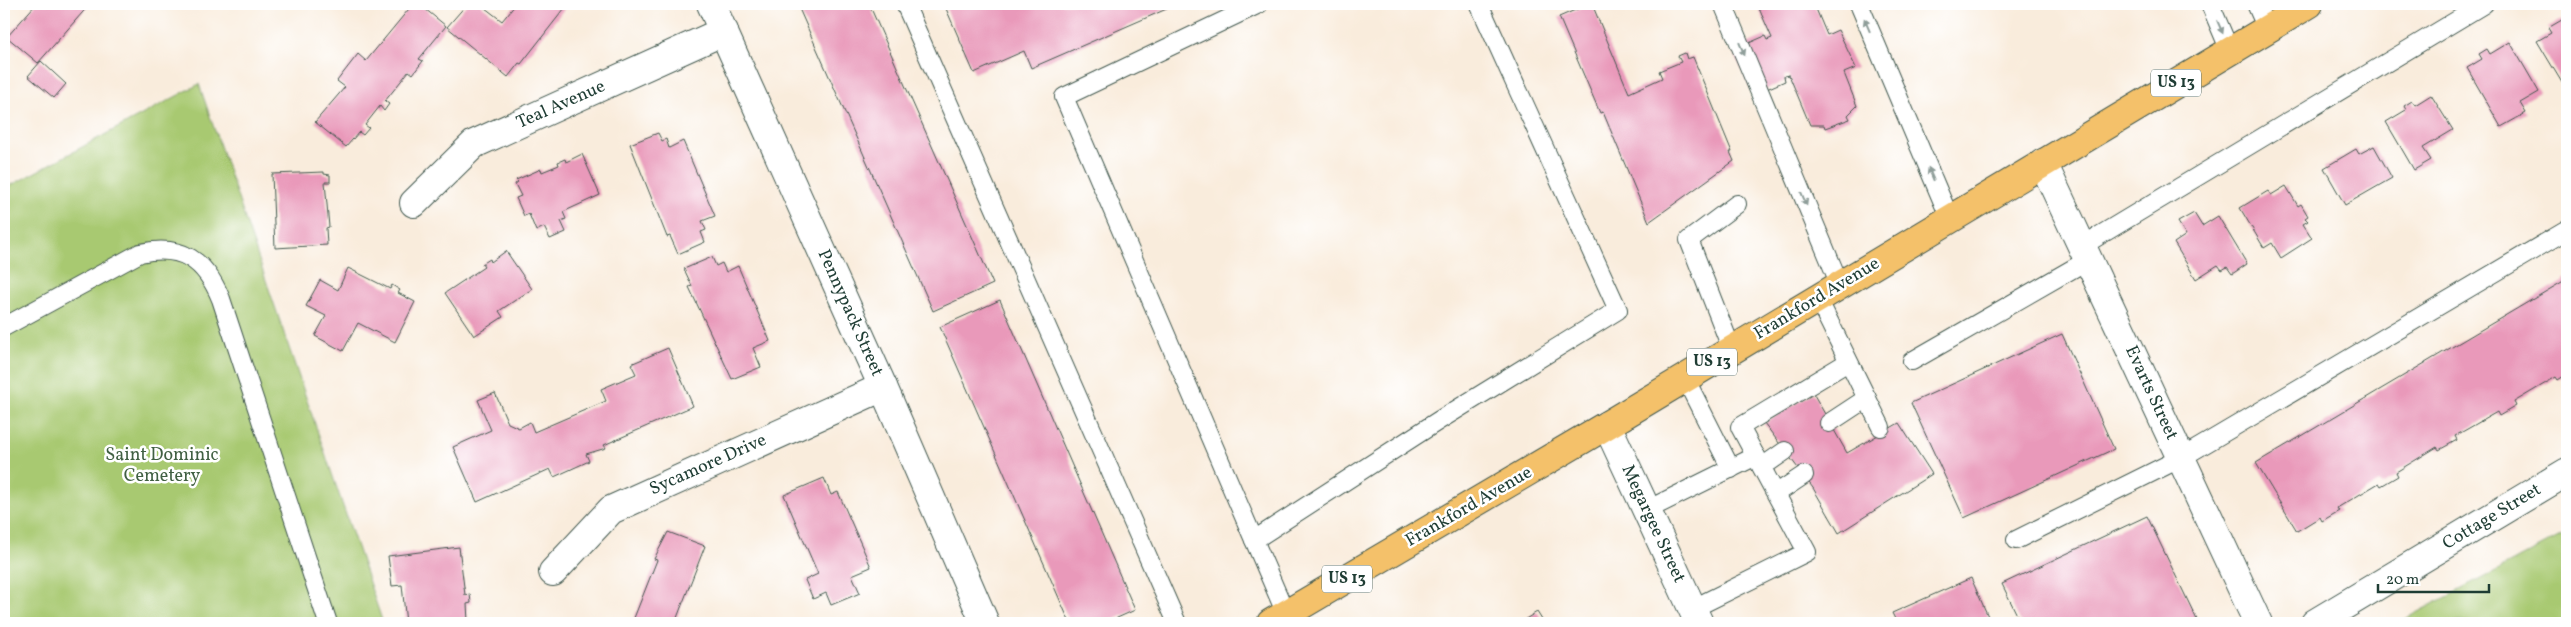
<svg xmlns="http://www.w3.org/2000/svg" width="2571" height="627" viewBox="0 0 2571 627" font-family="Vollkorn,serif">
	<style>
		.green { fill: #a8c971; stroke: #648352 }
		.building { fill: #e999ba }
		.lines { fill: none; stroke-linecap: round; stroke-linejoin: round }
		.lane-casing { stroke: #40574d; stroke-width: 20 }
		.street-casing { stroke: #40574d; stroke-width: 30 }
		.primary-casing { stroke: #40574d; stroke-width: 30 }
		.lane { stroke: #fff; stroke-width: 18 }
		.street { stroke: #fff; stroke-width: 28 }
		.primary { stroke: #f4c16b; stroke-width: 28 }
		.oneway { fill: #8f9e9a }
		.labels { text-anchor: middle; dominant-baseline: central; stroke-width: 5; stroke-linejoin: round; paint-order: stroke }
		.shield { fill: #fff; stroke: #627771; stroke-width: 1 }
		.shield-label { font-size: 16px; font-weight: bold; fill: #1f3d34 }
		.street-label { font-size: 18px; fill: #1f3d34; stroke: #fff }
		.park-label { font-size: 18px; fill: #416043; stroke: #fff }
	</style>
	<rect width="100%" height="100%" fill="#fff"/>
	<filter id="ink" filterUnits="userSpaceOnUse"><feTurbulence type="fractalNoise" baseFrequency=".02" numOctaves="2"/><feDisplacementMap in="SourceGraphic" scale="10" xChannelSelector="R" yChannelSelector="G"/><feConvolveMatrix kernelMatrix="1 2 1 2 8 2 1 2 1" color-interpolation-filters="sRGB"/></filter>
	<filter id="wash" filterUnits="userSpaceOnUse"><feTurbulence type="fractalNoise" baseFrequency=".0096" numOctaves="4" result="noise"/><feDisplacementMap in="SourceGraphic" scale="20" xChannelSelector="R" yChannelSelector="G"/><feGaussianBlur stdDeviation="1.12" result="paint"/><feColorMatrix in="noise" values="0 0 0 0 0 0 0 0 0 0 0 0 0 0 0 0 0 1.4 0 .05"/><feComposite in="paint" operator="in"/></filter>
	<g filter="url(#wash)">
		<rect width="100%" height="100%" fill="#f9ecdc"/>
		<g class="green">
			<path d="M199,84L383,623H4V189Z"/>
			<path d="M2567,533V623H2398Z"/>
		</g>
		<g id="blocks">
			<g class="building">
				<path d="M36,4H90L38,63L7,37Z"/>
				<path d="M413,4H419L446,26L419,59L423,61L413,74L409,71L385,101L389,104L384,111L380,106L365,125L369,128L363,135L359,132L346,147L315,122L345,87L337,81L358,54L366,61Z"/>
				<path d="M467,4H480L502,21L516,4H568L521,64L519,63L508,77L447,27Z"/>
				<path d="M797,4H869L993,284L933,311Z"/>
				<path d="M944,4H1178L1031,68L1024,51L974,73Z"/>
				<path d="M1589,4H1592L1629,93L1662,78L1659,71L1681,62L1678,56L1685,53L1687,59L1693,57L1732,152H1730L1734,161L1649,222L1603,112L1600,113L1559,17Z"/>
				<path d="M1757,4H1814L1827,35L1838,30L1856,68L1844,73L1857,106L1848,115L1850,119L1825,128L1824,125H1810L1789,75L1784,76L1785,81L1753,95L1733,50L1765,36L1767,40L1772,38Z"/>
				<path d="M2567,17V84L2564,86L2537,41L2551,33L2548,28Z"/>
				<path d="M2510,42L2539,92L2520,103L2526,113L2501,127L2467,68L2482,59L2479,54L2487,49L2490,54Z"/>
				<path d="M41,61L66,84L54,98L28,76Z"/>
				<path d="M2431,95L2453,130L2423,148L2431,160L2414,170L2386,122L2406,110L2404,106L2412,101L2415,105Z"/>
				<path d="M658,133L662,141L666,139L669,148L683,141L715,216L702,221L706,230L701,232L705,242L678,254L670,236L667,237L630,144Z"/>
				<path d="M2374,146L2392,178L2345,205L2324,168L2356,149L2359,154Z"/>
				<path d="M582,154L600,195L563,212L566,219L561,221L566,232L550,239L544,227L536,231L529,214L524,216L516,198L521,196L515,184L518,182L516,180L541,169L542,172L559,165L558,162L565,159L566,162Z"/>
				<path d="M324,172V174L330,175V182H325L329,227L326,228L327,245L275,248L272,174Z"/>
				<path d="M2286,186L2298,206L2301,204L2308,216L2305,218L2308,221L2303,224L2312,238L2281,258L2272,243L2264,248L2240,208L2268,191L2271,195Z"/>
				<path d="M2194,213L2202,226L2218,216L2247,264L2232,274L2227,267L2222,270L2218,265L2196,279L2174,243L2186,235L2178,222Z"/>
				<path d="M506,251L532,289L499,311L503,317L474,336L445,293L484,267L482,264L490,259L491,262Z"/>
				<path d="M712,257L716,266L722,263L726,272L738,266L770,341L753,348L761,367L732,379L689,287L692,286L684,269Z"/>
				<path d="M348,268L390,289L392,285L400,290L398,293L415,302L395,342L358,323L343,351L315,336L326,316L306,306L320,280L338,290Z"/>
				<path d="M2567,279V374L2558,380L2556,377L2514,402L2516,406L2499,416L2497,412L2455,436L2457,440L2439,450L2437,447L2396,472L2398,476L2381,486L2379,483L2337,508L2339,511L2322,521L2320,517L2297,531L2256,463Z"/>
				<path d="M1000,300L1135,610L1106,623H1070L940,327Z"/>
				<path d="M2062,334L2114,449L1964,518L1911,403Z"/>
				<path d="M668,348L693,406L604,445L606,448L586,454L589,461L554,477L550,469L477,502L453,447L491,430L478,400L495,393L508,423L519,428L530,422L534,432L606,401L601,389L636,374L631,364Z"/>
				<path d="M1813,393L1847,453L1899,423L1932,474L1839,533L1813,488L1764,423Z"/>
				<path d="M824,478L831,495L838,492L871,567L852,575L860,593L831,605L826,593L813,599L805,580L818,574L784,495Z"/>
				<path d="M2147,516L2198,622L2021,623L2002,584Z"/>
				<path d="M668,532L705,546L675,623H632L657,560L654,559Z"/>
				<path d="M459,547L465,595L470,594L471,603L467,604L468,621L406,623L402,585L392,586L388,556Z"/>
				<path d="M1971,578L1991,623H1897L1892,613Z"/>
				<path d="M1537,612L1544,623H1519Z"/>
			</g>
		</g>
	</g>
	<g filter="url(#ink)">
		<use href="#blocks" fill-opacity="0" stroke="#40574d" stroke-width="1"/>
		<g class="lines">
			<g class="lane-casing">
				<g id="lane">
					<path d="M905,4L1177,623"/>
					<path d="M1259,4L1064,97L1254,540L1438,421L1618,310L1479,4"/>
					<path d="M1723,4L1840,285"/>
					<path d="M1859,4L1950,219"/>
					<path d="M2210,4L2230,51"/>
					<path d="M2256,4L2267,29"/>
					<path d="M2082,246L2484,4"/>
					<path d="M1818,299L1881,427"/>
					<path d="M4,327L140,253C182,244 205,260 221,299L328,623"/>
					<path d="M1732,350L1689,240L1737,204"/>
					<path d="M1912,361L2088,260"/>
					<path d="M1685,378L1731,469"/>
					<path d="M1829,423L1867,398"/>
					<path d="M1762,467L1785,451"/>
					<path d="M1777,493L1804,475"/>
					<path d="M1647,510L1756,456"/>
					<path d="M1254,540L1286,614"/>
					<path d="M2016,540L2181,458L2567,230"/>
					<path d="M1692,609L1807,552L1740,427L1848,362"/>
				</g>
			</g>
			<g class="street-casing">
				<g id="street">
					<path d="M711,4L883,387L985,623"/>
					<path d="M2043,163L2258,623"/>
					<path d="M414,203L474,144L724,31"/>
					<path d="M1607,425L1699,623"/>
					<path d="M553,572L611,510L883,387"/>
					<path d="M2315,623L2567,472"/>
				</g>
			</g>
			<g class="primary-casing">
				<path id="primary" d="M1271,623L1607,425L2309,4"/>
			</g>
			<use href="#lane" class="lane"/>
			<use href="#street" class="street"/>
			<use href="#primary" class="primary"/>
		</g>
		<defs><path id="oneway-solid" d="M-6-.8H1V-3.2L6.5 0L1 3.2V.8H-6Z" transform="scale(1.25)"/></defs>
		<g class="oneway">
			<use href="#oneway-solid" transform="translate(1867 25) rotate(-113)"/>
			<use href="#oneway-solid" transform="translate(2220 27) rotate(66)"/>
			<use href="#oneway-solid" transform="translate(1742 49) rotate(67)"/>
			<use href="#oneway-solid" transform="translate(1931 174) rotate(-113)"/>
			<use href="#oneway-solid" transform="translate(1804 199) rotate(67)"/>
		</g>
	</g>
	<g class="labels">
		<g class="shield">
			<rect x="2151" y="69.5" width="50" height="27" rx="4"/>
			<rect x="1687" y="348.5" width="50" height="27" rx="4"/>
			<rect x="1322" y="565.5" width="50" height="27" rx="4"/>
		</g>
		<g class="shield-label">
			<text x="2176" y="83">US 13</text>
			<text x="1712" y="362">US 13</text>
			<text x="1347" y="579">US 13</text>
		</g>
		<g class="street-label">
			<text transform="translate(561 105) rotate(-24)">Teal Avenue</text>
			<text transform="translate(1817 299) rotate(-31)">Frankford Avenue</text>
			<text transform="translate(850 313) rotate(66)">Pennypack Street</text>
			<text transform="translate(2151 393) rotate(65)">Evarts Street</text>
			<text transform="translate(708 465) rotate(-24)">Sycamore Drive</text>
			<text transform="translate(1469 507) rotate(-30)">Frankford Avenue</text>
			<text transform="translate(2492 517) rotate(-31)">Cottage Street</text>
			<text transform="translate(1653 524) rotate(65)">Megargee Street</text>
		</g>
		<g class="park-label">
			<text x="162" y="455">Saint Dominic<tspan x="162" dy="21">Cemetery</tspan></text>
		</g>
	</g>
	<rect width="2571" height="627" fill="none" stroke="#fff" stroke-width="20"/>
	<path d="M2378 584v8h111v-8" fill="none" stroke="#1f3d34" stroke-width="2.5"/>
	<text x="2386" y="584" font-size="15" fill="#1f3d34" stroke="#ffffff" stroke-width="4" paint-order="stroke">20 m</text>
</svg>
